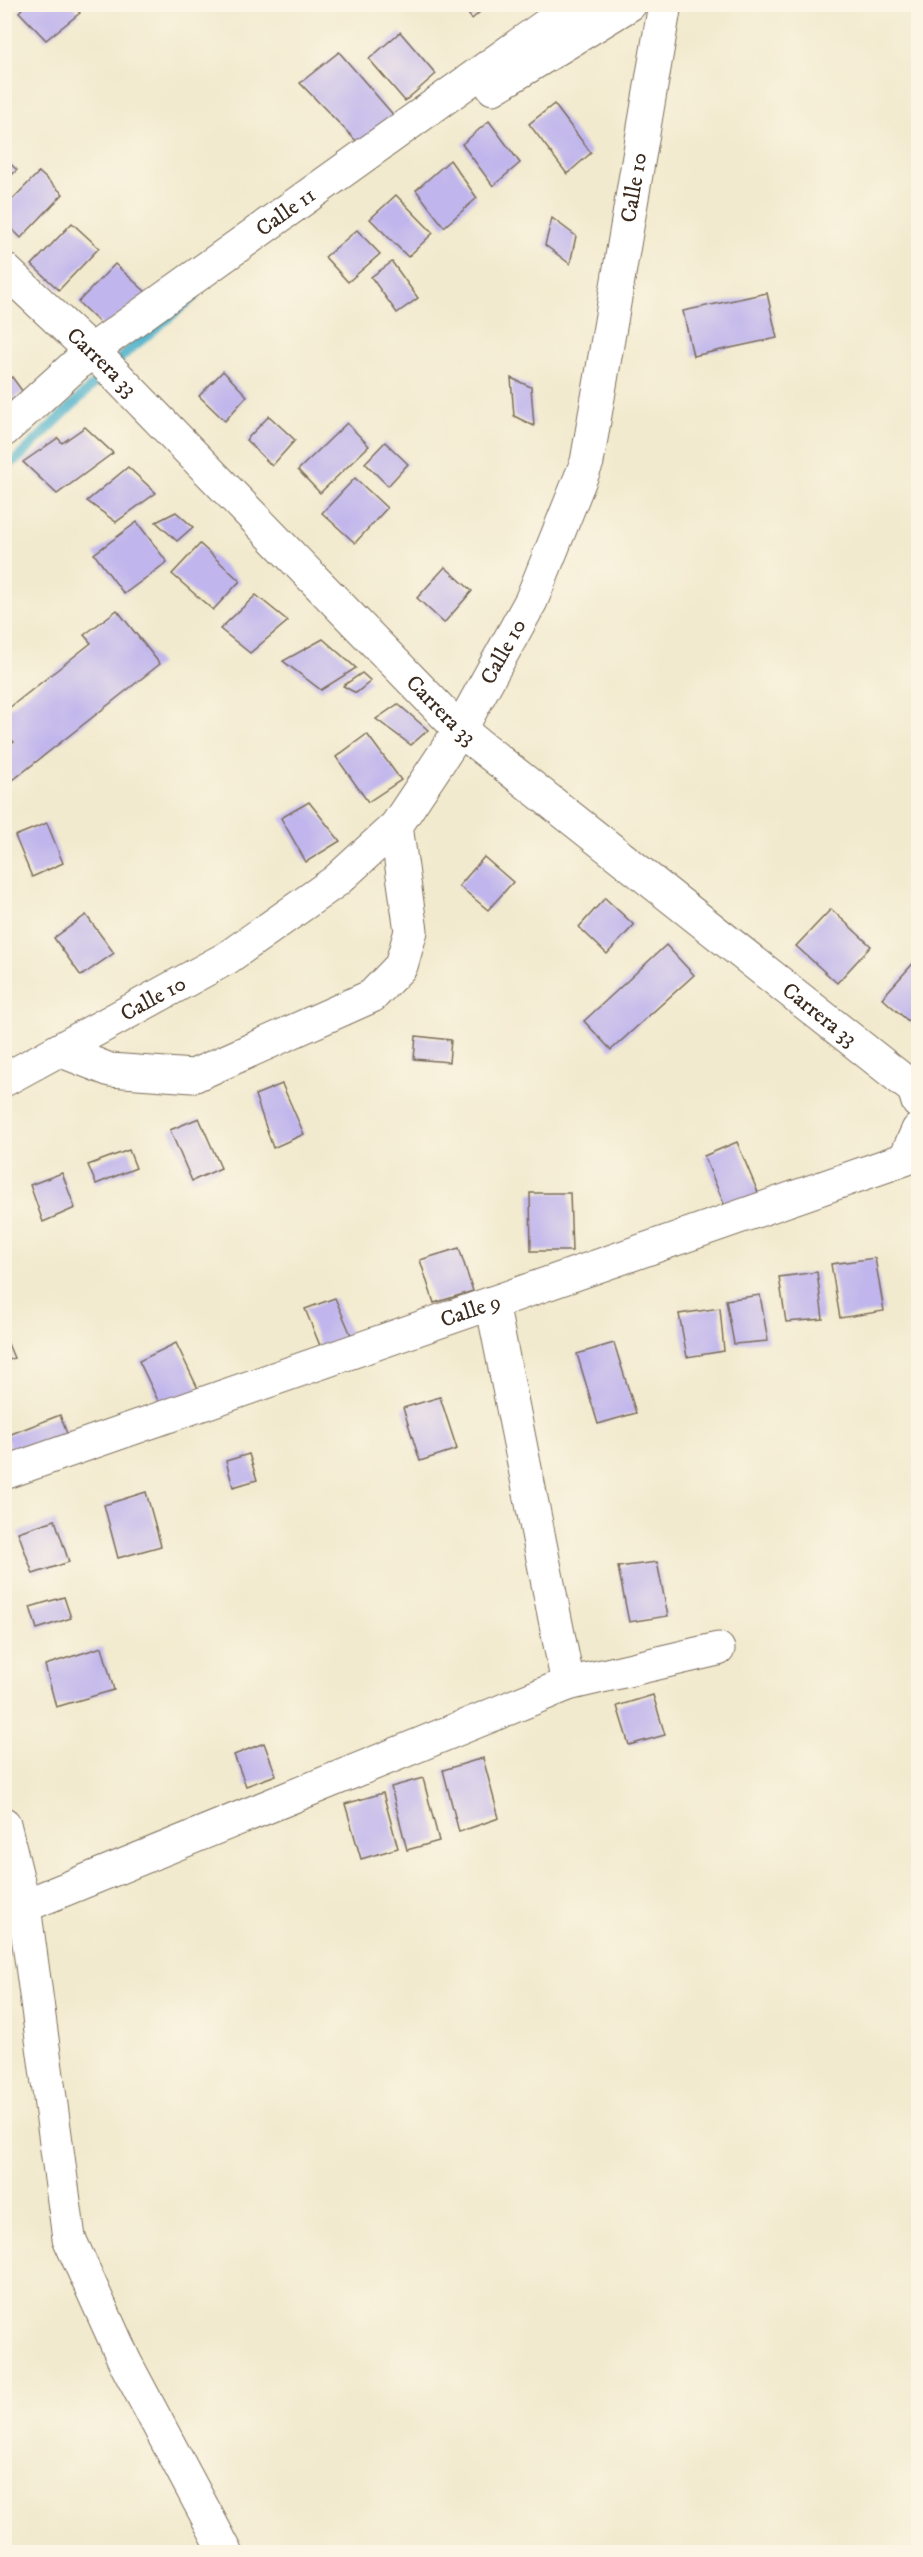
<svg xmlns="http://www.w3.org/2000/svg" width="923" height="2557" viewBox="0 0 923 2557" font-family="'IM FELL DW Pica',serif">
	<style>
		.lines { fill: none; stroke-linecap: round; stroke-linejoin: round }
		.stream { stroke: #4cb1cb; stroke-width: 10 }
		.building { fill: #c0b5ec }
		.minor-casing { stroke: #7b6d5c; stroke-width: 35 }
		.minor { stroke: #fff; stroke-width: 33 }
		.labels { text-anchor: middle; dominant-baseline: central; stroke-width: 6; stroke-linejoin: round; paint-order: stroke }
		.street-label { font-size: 22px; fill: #3b2a1e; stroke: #fcf5e5 }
	</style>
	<rect width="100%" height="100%" fill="#fcf5e5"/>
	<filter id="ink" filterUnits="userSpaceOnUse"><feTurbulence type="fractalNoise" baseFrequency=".0167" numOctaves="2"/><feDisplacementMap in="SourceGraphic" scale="12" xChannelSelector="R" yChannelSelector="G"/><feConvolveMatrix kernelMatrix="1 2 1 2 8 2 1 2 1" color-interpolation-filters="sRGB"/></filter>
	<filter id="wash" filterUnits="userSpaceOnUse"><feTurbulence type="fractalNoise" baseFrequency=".008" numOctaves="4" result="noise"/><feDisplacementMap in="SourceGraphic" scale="24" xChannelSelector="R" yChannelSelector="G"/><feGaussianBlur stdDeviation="1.35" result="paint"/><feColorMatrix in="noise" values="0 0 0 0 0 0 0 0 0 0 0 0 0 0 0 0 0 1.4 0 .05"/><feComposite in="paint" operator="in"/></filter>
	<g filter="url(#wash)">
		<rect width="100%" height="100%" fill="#f2eace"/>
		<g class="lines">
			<path class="stream" d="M4,467L16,460L127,352L195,296"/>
		</g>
		<g id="blocks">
			<g class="building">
				<path d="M26,4H71L80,13L46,40L19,12Z"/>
				<path d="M460,4H489L472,19Z"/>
				<path d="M400,32L436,74L405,101L369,59Z"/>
				<path d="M339,52L396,118L363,148L300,83Z"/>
				<path d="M554,104L591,153L567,174L529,124Z"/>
				<path d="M489,121L520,163L493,186L462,144Z"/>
				<path d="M4,158L17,170L4,182Z"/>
				<path d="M450,160L477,198L444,227L416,190Z"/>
				<path d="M39,172L63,194L21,238L4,221V208Z"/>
				<path d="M396,195L433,233L408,257L370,219Z"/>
				<path d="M552,218L576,236L570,264L545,245Z"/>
				<path d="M72,223L99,248L59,290L32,265Z"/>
				<path d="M357,230L380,254L348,282L325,257Z"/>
				<path d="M392,262L418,298L397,313L371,277Z"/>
				<path d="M115,264L147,293L104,327L78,302Z"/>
				<path d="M767,293L777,338L693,356L683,311Z"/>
				<path d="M223,371L247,396L225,421L199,396Z"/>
				<path d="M12,377L23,392L7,404L4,401V382Z"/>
				<path d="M511,378L531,387L534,426L514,416Z"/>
				<path d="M269,416L295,440L272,466L246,440Z"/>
				<path d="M347,423L369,446L320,493L298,470Z"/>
				<path d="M85,427L113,453L57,494L23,462L58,438L62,443Z"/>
				<path d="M385,442L408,464L388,486L365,463Z"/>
				<path d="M128,467L156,493L116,522L87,501Z"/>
				<path d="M355,478L387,508L355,543L322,513Z"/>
				<path d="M176,512L193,527L177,541L156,522Z"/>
				<path d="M137,522L167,562L124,594L94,554Z"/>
				<path d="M200,544L240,581L213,610L172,574Z"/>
				<path d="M445,567L472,591L444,623L417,598Z"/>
				<path d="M256,595L288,621L250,653L220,629Z"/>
				<path d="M117,610L160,664L13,780L4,769V749L14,742L4,731V712L91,643L84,635Z"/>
				<path d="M323,639L356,668L321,690L283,661Z"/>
				<path d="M362,673L371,681L356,693L343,686Z"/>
				<path d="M398,704L428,730L411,745L376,719Z"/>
				<path d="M367,734L401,780L368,802L336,757Z"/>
				<path d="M309,802L340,841L306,862L281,818Z"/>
				<path d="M47,823L63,863L32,877L15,836Z"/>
				<path d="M484,857L513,882L488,910L459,886Z"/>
				<path d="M605,898L634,925L607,954L579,927Z"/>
				<path d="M831,909L871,946L837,983L796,946Z"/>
				<path d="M86,915L114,953L81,976L54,938Z"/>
				<path d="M666,945L694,975L611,1050L584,1021Z"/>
				<path d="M918,958V1024L915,1027L882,998Z"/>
				<path d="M416,1036L451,1040L449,1062L414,1059Z"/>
				<path d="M282,1084L304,1134L273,1148L255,1095Z"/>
				<path d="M199,1118L221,1168L192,1181L170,1130Z"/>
				<path d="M737,1142L762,1202L729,1216L704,1156Z"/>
				<path d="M129,1150L136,1168L96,1184L88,1165Z"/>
				<path d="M62,1173L75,1208L43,1222L30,1185Z"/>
				<path d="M530,1193H570L572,1251H531Z"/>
				<path d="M459,1248L473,1291L434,1303L420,1260Z"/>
				<path d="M875,1258L884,1311L840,1318L831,1264Z"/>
				<path d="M817,1272L823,1319L786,1322L779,1277Z"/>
				<path d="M760,1295L768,1341L734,1344L726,1300Z"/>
				<path d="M335,1298L351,1335L321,1348L305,1309Z"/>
				<path d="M720,1308L724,1351L687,1357L679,1314Z"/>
				<path d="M6,1339L14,1358L4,1362V1340Z"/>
				<path d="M176,1343L200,1393L163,1411L139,1361Z"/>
				<path d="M614,1343L636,1413L598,1424L577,1354Z"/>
				<path d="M440,1397L457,1449L420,1461L403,1408Z"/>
				<path d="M60,1415L68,1436L14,1457L6,1436Z"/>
				<path d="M249,1454L257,1480L233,1487L226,1461Z"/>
				<path d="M146,1492L161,1546L118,1558L104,1505Z"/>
				<path d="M55,1520L69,1562L33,1574L18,1532Z"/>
				<path d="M657,1562L668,1616L629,1622L618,1567Z"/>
				<path d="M64,1597L71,1618L37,1629L30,1607Z"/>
				<path d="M102,1647L114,1690L56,1707L45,1665Z"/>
				<path d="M653,1695L665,1735L629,1745L617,1706Z"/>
				<path d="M264,1743L276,1775L246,1786L234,1755Z"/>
				<path d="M483,1758L499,1818L459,1832L443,1770Z"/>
				<path d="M423,1778L439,1841L407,1850L391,1787Z"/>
				<path d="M383,1793L398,1848L361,1859L345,1804Z"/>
			</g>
		</g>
	</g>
	<g filter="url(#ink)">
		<use href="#blocks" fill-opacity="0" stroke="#7b6d5c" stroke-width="1.5"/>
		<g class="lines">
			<g class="minor-casing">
				<g id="minor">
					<path d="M493,88L630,4"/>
					<path id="s1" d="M4,269L105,364L460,730L914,1089L918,1102"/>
					<path id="s2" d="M4,430L91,351L576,4"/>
					<path d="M59,1050L110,1070L193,1076L372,996L401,966L411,931L396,826"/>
					<path id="s3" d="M4,1080L227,958L336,881L396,826L460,730L531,601L587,462L665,4"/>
					<path d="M492,1303L568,1684"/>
					<path id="s4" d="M4,1473L905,1159L918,1130"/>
					<path d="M4,1824L24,1906L69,2238L125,2362L226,2552"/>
					<path d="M24,1906L568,1684L718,1649"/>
				</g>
			</g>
			<use href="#minor" class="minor"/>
		</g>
	</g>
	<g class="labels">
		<g class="street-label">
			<text stroke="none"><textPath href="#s3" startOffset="1160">Calle 10</textPath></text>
			<text stroke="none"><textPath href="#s2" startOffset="357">Calle 11</textPath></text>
			<text stroke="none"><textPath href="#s1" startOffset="135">Carrera 33</textPath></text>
			<text stroke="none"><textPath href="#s3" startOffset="674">Calle 10</textPath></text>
			<text stroke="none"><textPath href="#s1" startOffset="621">Carrera 33</textPath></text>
			<text stroke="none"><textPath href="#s3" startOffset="170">Calle 10</textPath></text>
			<text stroke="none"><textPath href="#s1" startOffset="1107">Carrera 33</textPath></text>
			<text stroke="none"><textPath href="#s4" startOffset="494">Calle 9</textPath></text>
		</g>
	</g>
	<rect width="923" height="2557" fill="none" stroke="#fcf5e5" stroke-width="24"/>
</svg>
